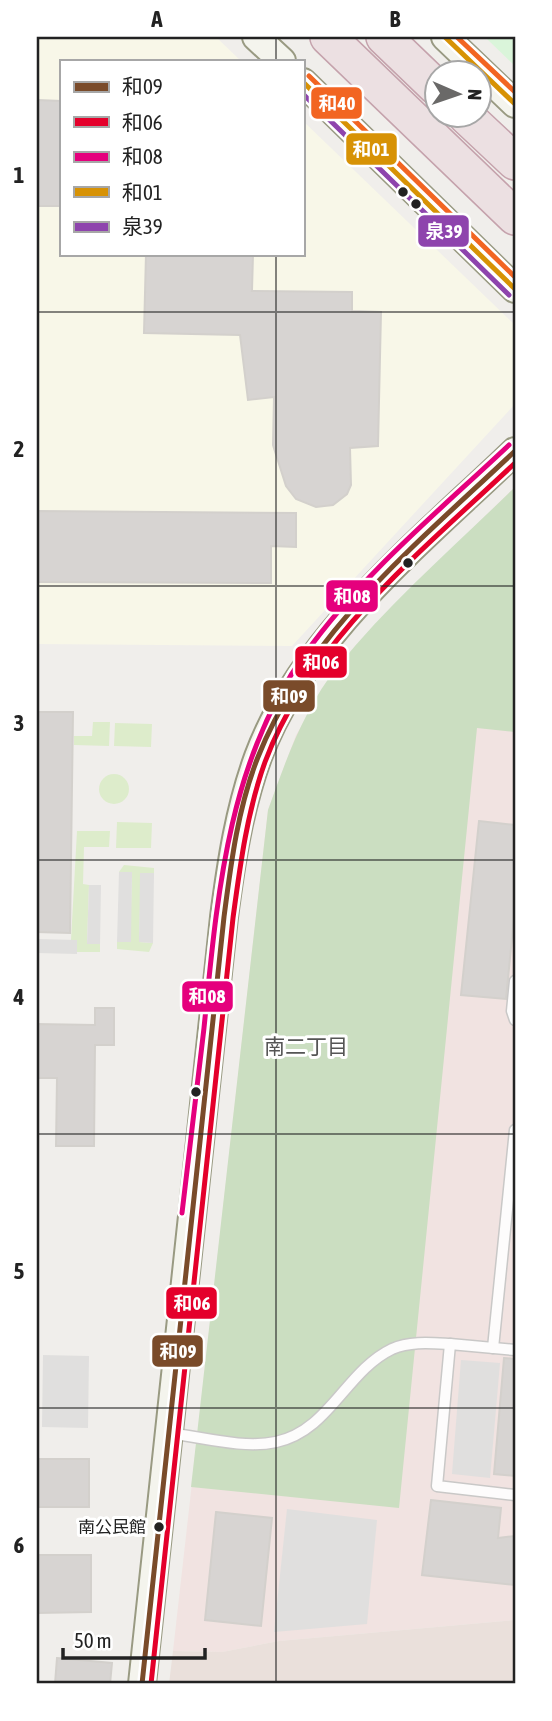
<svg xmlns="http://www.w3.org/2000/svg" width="552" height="1721" viewBox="0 0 552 1721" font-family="'Asap Condensed','Noto Sans JP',sans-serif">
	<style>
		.commercial { fill: #f1e3e1 }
		.education { fill: #f8f7e8 }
		.military { fill: #eae0db }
		.grass { fill: #ddeccb }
		.forest { fill: #cbdec1 }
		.park { fill: #daf5da }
		.parking { fill: #e0dfde }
		.building { fill: #d7d4d2; stroke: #d3d0cc; stroke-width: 2 }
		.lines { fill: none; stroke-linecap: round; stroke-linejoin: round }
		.lane-casing { stroke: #c9c8c7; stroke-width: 13 }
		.secondary-casing { stroke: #999a82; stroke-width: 30 }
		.highway-casing { stroke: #c5a2ac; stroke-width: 38 }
		.lane { stroke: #fdfcfc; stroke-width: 10 }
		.secondary { stroke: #f4f4ed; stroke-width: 26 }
		.highway { stroke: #ece0e2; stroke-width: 35 }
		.bus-1-casing { stroke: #fff; stroke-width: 10 }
		.bus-2-casing { stroke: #fff; stroke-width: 10 }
		.bus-3-casing { stroke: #fff; stroke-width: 10 }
		.bus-4-casing { stroke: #fff; stroke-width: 10 }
		.bus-5-casing { stroke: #fff; stroke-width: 10 }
		.bus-6-casing { stroke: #fff; stroke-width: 10 }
		.bus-1 { stroke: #7a4b2a; stroke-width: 5 }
		.bus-2 { stroke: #e4002b; stroke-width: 5 }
		.bus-3 { stroke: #e5007d; stroke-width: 5 }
		.bus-4 { stroke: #d79205; stroke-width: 5 }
		.bus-5 { stroke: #8e44ad; stroke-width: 5 }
		.bus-6 { stroke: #f26522; stroke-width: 5 }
		.grid { fill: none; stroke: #222; stroke-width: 2; stroke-opacity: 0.55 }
		.bus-dot { fill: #222; stroke: #fff; stroke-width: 2.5 }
		.labels { text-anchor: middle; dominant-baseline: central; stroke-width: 6; stroke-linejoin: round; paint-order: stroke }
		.bus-label { font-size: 17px; fill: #222; stroke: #fff; text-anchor: end }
		.neighbourhood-label { font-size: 21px; fill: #555; stroke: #fff }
		.line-badge { stroke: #fff; stroke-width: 2.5 }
		.badge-label { font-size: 19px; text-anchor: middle; font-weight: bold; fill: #fff }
		.neatline { fill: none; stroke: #222; stroke-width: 2.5 }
		.grid-label { font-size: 23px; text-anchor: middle; font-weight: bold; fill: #222 }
	</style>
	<rect width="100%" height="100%" fill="#f0eeeb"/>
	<path class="commercial" d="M515,487V1620L279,1641L222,1652L173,1651L268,810L296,735L337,667L396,603Z"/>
	<path class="education" d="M37,37H216L241,61H61V254H303V121L515,325V404L292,646L37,644Z"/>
	<path class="military" d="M515,1620V1684H169L173,1651L222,1652L279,1641Z"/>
	<g class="grass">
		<path d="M93,722H110L109,746L74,745V736H92Z"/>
		<path d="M115,723L152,724L151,747L114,746Z"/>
		<circle cx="114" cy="789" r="15"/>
		<path d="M117,822L152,823L151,848H116Z"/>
		<path d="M77,831H110L109,847H84L83,884L89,885L87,943L100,944V952H77V941L71,940Z"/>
		<path d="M124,865L154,868V873H141L139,942L153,943L149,952L117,949V942H130L132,873L119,872Z"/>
	</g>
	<path class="forest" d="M515,487V732L477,728L399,1508L191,1487L268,810C286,760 304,708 338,666C391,601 456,545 515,487Z"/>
	<path class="park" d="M485,37H515V66Z"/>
	<g class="parking">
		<path d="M119,872H132L131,942H117Z"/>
		<path d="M140,873H154L153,943L139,942Z"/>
		<path d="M89,885H101L100,944H87Z"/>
		<path d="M37,939L77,940V954L37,953Z"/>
		<path d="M43,1355L89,1356L88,1428L42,1427Z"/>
		<path d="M461,1360L500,1363L490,1478L452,1474Z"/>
		<path d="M287,1509L377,1520L367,1624L274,1632Z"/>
	</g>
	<g class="building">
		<path d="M37,100L61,101V206H37Z"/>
		<path d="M146,254H253L252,291L352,292V311L381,312L378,446L350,448L351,485L347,494L333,505L316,507L296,499L286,486L273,445L274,397L248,400L240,335L144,333Z"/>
		<path d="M37,511L296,513V547L271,546V583L37,582Z"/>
		<path d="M37,712H73L70,933L37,932Z"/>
		<path d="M479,821L515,825V907L506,999L461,995Z"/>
		<path d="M95,1008H114V1045H95L94,1146H56L57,1078H37V1024L95,1025Z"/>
		<path d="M504,1358L515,1359V1476L494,1474Z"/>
		<rect x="37" y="1459" width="52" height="48"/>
		<path d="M431,1500L501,1508L498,1538L515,1536V1585L422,1575Z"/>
		<path d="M216,1512L272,1518L261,1626L205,1620Z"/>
		<path d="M37,1555H91V1612L37,1613Z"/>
		<path d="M57,1658L112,1663L110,1684H55Z"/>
	</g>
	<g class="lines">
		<g class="lane-casing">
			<g id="lane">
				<path d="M515,981L512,1011L515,1020"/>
				<path d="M493,1348L515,1130"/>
				<path d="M515,1350L450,1344L437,1486L515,1495"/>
				<path d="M169,1433C202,1437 243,1449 276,1442C329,1431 346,1371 392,1349C410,1341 431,1343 450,1344"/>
			</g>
		</g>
		<g class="secondary-casing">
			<g id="secondary">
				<path d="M256,37L282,61"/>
				<path d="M445,37L515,104"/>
				<path d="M303,82L515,289"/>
				<path d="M142,1684L224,917C231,863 239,809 258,757C303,635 424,539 515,451"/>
			</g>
		</g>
		<g class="highway-casing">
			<g id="highway">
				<path d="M328,37L515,217"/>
				<path d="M384,37L436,87"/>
				<path d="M466,116L515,162"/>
			</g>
		</g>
		<use href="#lane" class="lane"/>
		<use href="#secondary" class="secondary"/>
		<use href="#highway" class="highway"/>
		<g class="bus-1-casing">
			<path id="bus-1" d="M142,1684L224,917C231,863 238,807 258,757C308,631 419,542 515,451"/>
		</g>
		<g class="bus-2-casing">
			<path id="bus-2" d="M151,1684L233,918C240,866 247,812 265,762C311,639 422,551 515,463"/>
		</g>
		<g class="bus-3-casing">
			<path id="bus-3" d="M182,1213C189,1151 197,1090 204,1028C217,899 227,763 305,654C362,574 439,511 509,445"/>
		</g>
		<g class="bus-4-casing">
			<g id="bus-4">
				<path d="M445,37L515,104"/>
				<path d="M303,82L515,289"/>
			</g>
		</g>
		<g class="bus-5-casing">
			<path id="bus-5" d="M303,94L509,295"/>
		</g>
		<g class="bus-6-casing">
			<g id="bus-6">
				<path d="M457,37L515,92"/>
				<path d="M309,76L515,277"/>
			</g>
		</g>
		<use href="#bus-1" class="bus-1"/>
		<use href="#bus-2" class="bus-2"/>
		<use href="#bus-3" class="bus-3"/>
		<use href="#bus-4" class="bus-4"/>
		<use href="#bus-5" class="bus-5"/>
		<use href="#bus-6" class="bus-6"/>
	</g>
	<path class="grid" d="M276,37V61M276,254V1684M37,312H515M37,586H515M37,860H515M37,1134H515M37,1408H515"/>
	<g class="bus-dot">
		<circle cx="403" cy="192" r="6"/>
		<circle cx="416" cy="204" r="6"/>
		<circle cx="408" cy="563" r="6"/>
		<circle cx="196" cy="1092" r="6"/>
		<circle cx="159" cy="1527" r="6"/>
	</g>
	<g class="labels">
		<g class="bus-label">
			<text x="146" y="1527">南公民館</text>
		</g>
		<g class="neighbourhood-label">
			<text x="306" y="1046">南二丁目</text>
		</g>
	</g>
	<g class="line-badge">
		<rect x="310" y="86" width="53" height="34" rx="7" fill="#f26522"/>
		<rect x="345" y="132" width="53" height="34" rx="7" fill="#d79205"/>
		<rect x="417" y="214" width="53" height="34" rx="7" fill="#8e44ad"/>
		<rect x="325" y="579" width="54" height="34" rx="7" fill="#e5007d"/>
		<rect x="294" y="645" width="54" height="34" rx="7" fill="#e4002b"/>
		<rect x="262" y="679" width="54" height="34" rx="7" fill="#7a4b2a"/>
		<rect x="181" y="980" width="53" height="33" rx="7" fill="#e5007d"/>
		<rect x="165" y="1286" width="53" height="34" rx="7" fill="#e4002b"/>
		<rect x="151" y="1334" width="53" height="34" rx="7" fill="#7a4b2a"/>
	</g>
	<g class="badge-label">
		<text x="337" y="110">和40</text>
		<text x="371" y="156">和01</text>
		<text x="444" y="238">泉39</text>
		<text x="352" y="603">和08</text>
		<text x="321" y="669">和06</text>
		<text x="289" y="703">和09</text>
		<text x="207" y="1003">和08</text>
		<text x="192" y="1310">和06</text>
		<text x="178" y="1358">和09</text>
	</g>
	<rect width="552" height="1721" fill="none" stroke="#ffffff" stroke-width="77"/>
	<rect x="60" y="60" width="245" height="196" fill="#ffffff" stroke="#a7a7a7" stroke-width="2"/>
	<rect x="74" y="82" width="35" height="10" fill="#7a4b2a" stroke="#a7a7a7" stroke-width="2"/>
	<text x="122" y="94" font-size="21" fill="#222222">和09</text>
	<rect x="74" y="117" width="35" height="10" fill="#e4002b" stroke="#a7a7a7" stroke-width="2"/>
	<text x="122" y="130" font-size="21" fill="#222222">和06</text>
	<rect x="74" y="152" width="35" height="10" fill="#e5007d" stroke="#a7a7a7" stroke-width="2"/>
	<text x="122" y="164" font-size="21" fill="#222222">和08</text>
	<rect x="74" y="187" width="35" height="10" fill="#d79205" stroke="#a7a7a7" stroke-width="2"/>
	<text x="122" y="200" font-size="21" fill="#222222">和01</text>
	<rect x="74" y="222" width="35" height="10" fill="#8e44ad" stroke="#a7a7a7" stroke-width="2"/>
	<text x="122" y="234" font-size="21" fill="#222222">泉39</text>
	<g transform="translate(458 94) rotate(92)"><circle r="33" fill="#ffffff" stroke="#a7a7a7" stroke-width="2"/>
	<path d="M0-5L12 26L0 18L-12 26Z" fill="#6a6968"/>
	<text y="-10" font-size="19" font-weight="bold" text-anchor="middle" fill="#222222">N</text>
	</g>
	<path d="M63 1648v10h142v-10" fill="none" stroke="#222222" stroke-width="3.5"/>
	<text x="74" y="1648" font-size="21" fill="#222222" stroke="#ffffff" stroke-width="5" paint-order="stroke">50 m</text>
	<rect x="38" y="38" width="476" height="1644" class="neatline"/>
	<g class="grid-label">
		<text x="157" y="27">A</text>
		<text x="395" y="27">B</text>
		<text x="19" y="183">1</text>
		<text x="19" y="457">2</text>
		<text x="19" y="731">3</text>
		<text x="19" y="1005">4</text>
		<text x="19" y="1279">5</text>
		<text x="19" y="1553">6</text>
	</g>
</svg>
